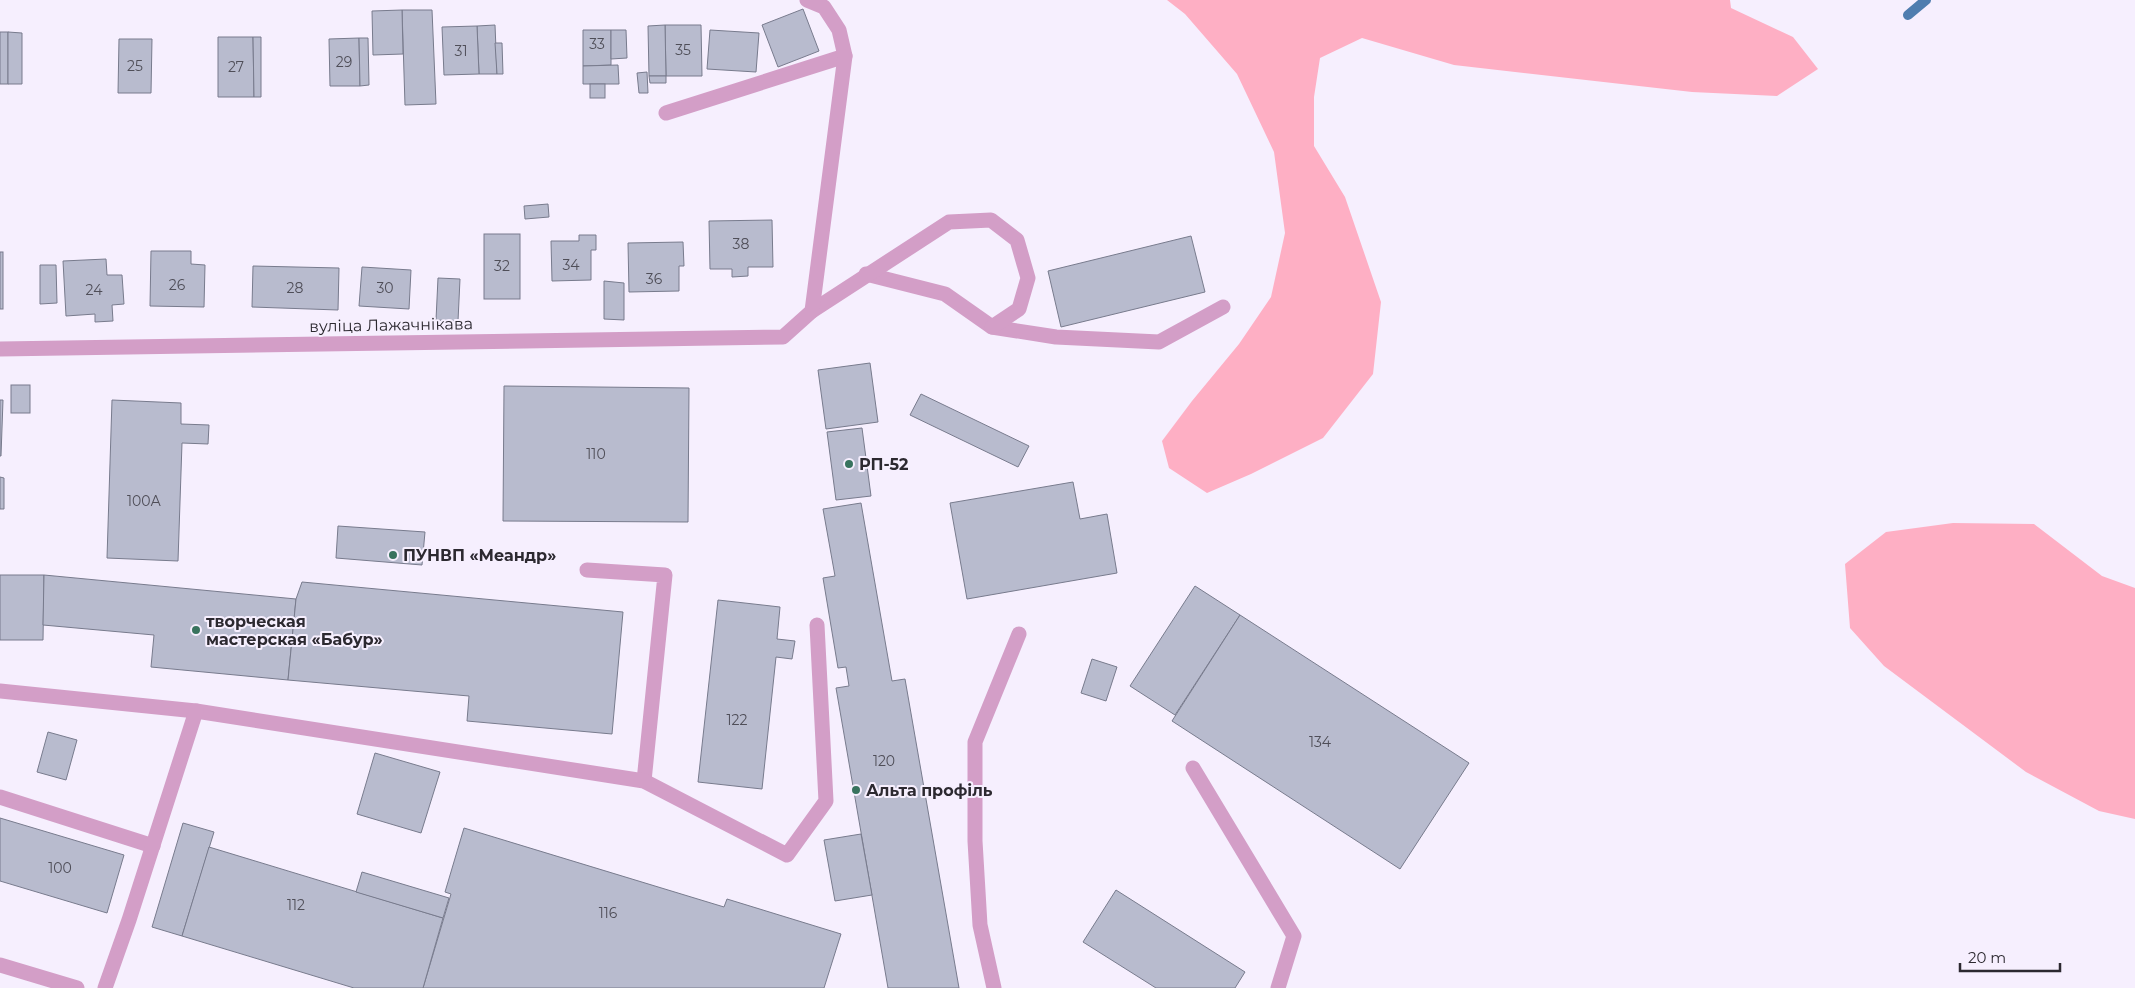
<svg xmlns="http://www.w3.org/2000/svg" width="2135" height="988" viewBox="0 0 2135 988" font-family="Montserrat,sans-serif">
	<style>
		.green { fill: #feafc4 }
		.lines { fill: none; stroke-linecap: round; stroke-linejoin: round }
		.stream { stroke: #4f7daf; stroke-width: 10 }
		.building { fill: #b8bbce; stroke: #787b8d }
		.lane { stroke: #d39ec7; stroke-width: 15 }
		.street { stroke: #d39ec7; stroke-width: 15 }
		.poi-dot { fill: #38735e; stroke: #f6effe; stroke-width: 2 }
		.labels { text-anchor: middle; dominant-baseline: central; stroke-width: 4; stroke-linejoin: round; paint-order: stroke }
		.number-label { font-size: 14px; fill: #4f4e58 }
		.street-label { font-size: 16px; fill: #2c2930; stroke: #f6effe }
		.poi-label { font-size: 16px; font-weight: bold; fill: #2c2930; stroke: #f6effe; text-anchor: start }
	</style>
	<rect width="100%" height="100%" fill="#f6effe"/>
	<g class="green">
		<path d="M1167,0H1730L1731,8L1793,37L1818,69L1777,96L1692,92L1454,65L1362,38L1320,58L1314,97V146L1345,197L1381,302L1373,374L1323,438L1251,474L1207,493L1169,468L1162,441L1192,401L1239,344L1271,297L1285,233L1274,152L1237,74L1185,14Z"/>
		<path d="M1953,523L2034,524L2102,576L2135,588V819L2099,811L2026,772L1884,666L1850,628L1845,564L1886,532Z"/>
	</g>
	<g class="lines">
		<path class="stream" d="M1908,15L1926,0"/>
	</g>
	<g class="building">
		<path d="M803,9L819,51L778,67L762,25Z"/>
		<path d="M402,10H432L436,104L405,105Z"/>
		<path d="M402,10L403,54L373,55L372,11Z"/>
		<path d="M495,25L497,74H479L477,26Z"/>
		<path d="M665,25H701L702,76H666Z"/>
		<path d="M665,25L666,76H649L648,26Z"/>
		<path d="M477,26L479,74L444,75L442,27Z"/>
		<path d="M583,30H611V65L583,66Z"/>
		<path d="M611,30H626L627,58L611,59Z"/>
		<path d="M710,30L759,33L756,72L707,69Z"/>
		<rect x="0" y="32" width="8" height="52"/>
		<path d="M8,32L22,33V84H8Z"/>
		<path d="M218,37H253L254,97H218Z"/>
		<path d="M253,37H261V97H254Z"/>
		<path d="M359,38L360,86H330L329,39Z"/>
		<path d="M359,38H368L369,85L360,86Z"/>
		<path d="M119,39H152L151,93H118Z"/>
		<path d="M495,43H502L503,74H497Z"/>
		<path d="M618,65L619,84H583V66Z"/>
		<path d="M647,72L648,93H639L637,73Z"/>
		<path d="M649,76H666V83H650Z"/>
		<rect x="590" y="84" width="15" height="14"/>
		<path d="M548,204L549,217L525,219L524,206Z"/>
		<path d="M772,220L773,267H748V276L732,277V269H710L709,221Z"/>
		<rect x="484" y="234" width="36" height="65"/>
		<path d="M579,235H596V250H591V280L552,281L551,241H579Z"/>
		<path d="M1191,236L1205,292L1061,327L1048,271Z"/>
		<path d="M683,242L684,266H679V291L629,292L628,243Z"/>
		<path d="M151,251H191V264L205,265L204,307L150,306Z"/>
		<rect x="0" y="252" width="3" height="57"/>
		<path d="M106,259L107,275H122L124,304L112,305L113,321L95,322V314L66,316L63,261Z"/>
		<path d="M40,265H56L57,303L40,304Z"/>
		<path d="M253,266L339,268L338,310L252,307Z"/>
		<path d="M362,267L411,270L409,309L359,306Z"/>
		<path d="M438,278L460,279L458,321L436,320Z"/>
		<path d="M604,281L624,283V320L604,319Z"/>
		<path d="M870,363L878,422L826,429L818,370Z"/>
		<rect x="11" y="385" width="19" height="28"/>
		<path d="M504,386L689,388L688,522L503,521Z"/>
		<path d="M921,394L1029,446L1018,467L910,415Z"/>
		<path d="M0,400H3L1,456H0Z"/>
		<path d="M112,400L181,403V424L209,425L208,444L182,443L178,561L107,558Z"/>
		<path d="M862,428L871,496L836,500L827,432Z"/>
		<path d="M0,477L4,478V509H0Z"/>
		<path d="M1073,482L1080,519L1107,514L1117,573L967,599L950,503Z"/>
		<path d="M861,503L892,681L905,679L959,988H888L836,688L849,686L846,667L838,668L823,578L835,576L823,509Z"/>
		<path d="M338,526L425,532L422,565L336,558Z"/>
		<path d="M0,575H44L43,640H0Z"/>
		<path d="M44,575L296,599L288,680L151,667L154,635L43,625Z"/>
		<path d="M302,582L623,612L612,734L467,721L469,696L288,680L296,599Z"/>
		<path d="M1195,586L1240,615L1175,715L1130,686Z"/>
		<path d="M718,600L780,607L777,639L795,641L792,659L776,657L762,789L698,782Z"/>
		<path d="M1240,615L1469,763L1400,869L1172,721Z"/>
		<path d="M1092,659L1117,667L1106,701L1081,693Z"/>
		<path d="M48,732L77,740L66,780L37,772Z"/>
		<path d="M375,753L440,772L421,833L357,814Z"/>
		<path d="M0,818L124,855L107,913L0,881Z"/>
		<path d="M183,823L214,832L182,936L152,927Z"/>
		<path d="M464,828L724,907L727,899L841,934L824,988H423L451,894L445,892Z"/>
		<path d="M861,834L872,895L835,901L824,840Z"/>
		<path d="M209,847L443,918L423,988H354L182,936Z"/>
		<path d="M362,872L449,898L443,918L356,892Z"/>
		<path d="M1116,890L1245,972L1235,988H1156L1083,942Z"/>
	</g>
	<g class="lines">
		<g class="lane">
			<path d="M666,113L845,56"/>
			<path d="M866,274L945,294L992,327L1056,337L1159,342L1223,307"/>
			<path d="M812,311L949,222L991,220L1017,240L1028,278L1019,309L992,327"/>
			<path d="M587,570L665,575L644,781"/>
			<path d="M0,691L196,711L644,781L787,855L826,801L817,625"/>
			<path d="M1193,768L1294,936L1278,988"/>
			<path d="M0,797L153,846"/>
			<path d="M105,988L129,920L196,711"/>
			<path d="M994,988L980,925L975,841V742L1019,634"/>
		</g>
		<g class="street">
			<path d="M0,349L783,337L812,311L845,56L839,30L824,7L807,0"/>
			<path d="M0,965L77,988"/>
		</g>
	</g>
	<g class="poi-dot">
		<circle cx="849" cy="464" r="5"/>
		<circle cx="393" cy="555" r="5"/>
		<circle cx="196" cy="630" r="5"/>
		<circle cx="856" cy="790" r="5"/>
	</g>
	<g class="labels">
		<g class="number-label">
			<text x="597" y="44">33</text>
			<text x="683" y="50">35</text>
			<text x="461" y="51">31</text>
			<text x="344" y="62">29</text>
			<text x="135" y="66">25</text>
			<text x="236" y="67">27</text>
			<text x="741" y="244">38</text>
			<text x="571" y="265">34</text>
			<text x="502" y="266">32</text>
			<text x="654" y="279">36</text>
			<text x="177" y="285">26</text>
			<text x="295" y="288">28</text>
			<text x="385" y="288">30</text>
			<text x="94" y="290">24</text>
			<text x="596" y="454">110</text>
			<text x="144" y="501">100А</text>
			<text x="737" y="720">122</text>
			<text x="1320" y="742">134</text>
			<text x="884" y="761">120</text>
			<text x="60" y="868">100</text>
			<text x="296" y="905">112</text>
			<text x="608" y="913">116</text>
		</g>
		<g class="street-label">
			<text transform="translate(391 325) rotate(-1)">вуліца Лажачнікава</text>
		</g>
		<g class="poi-label">
			<text x="859" y="464">РП-52</text>
			<text x="403" y="555">ПУНВП «Меандр»</text>
			<text x="206" y="621">творческая<tspan x="206" dy="18">мастерская «Бабур»</tspan></text>
			<text x="866" y="790">Альта профіль</text>
		</g>
	</g>
	<path d="M1960 963v8h100v-8" fill="none" stroke="#2c2930" stroke-width="2.5"/>
	<text x="1968" y="963" font-size="15" fill="#2c2930" stroke="#f6effe" stroke-width="4" paint-order="stroke">20 m</text>
</svg>
